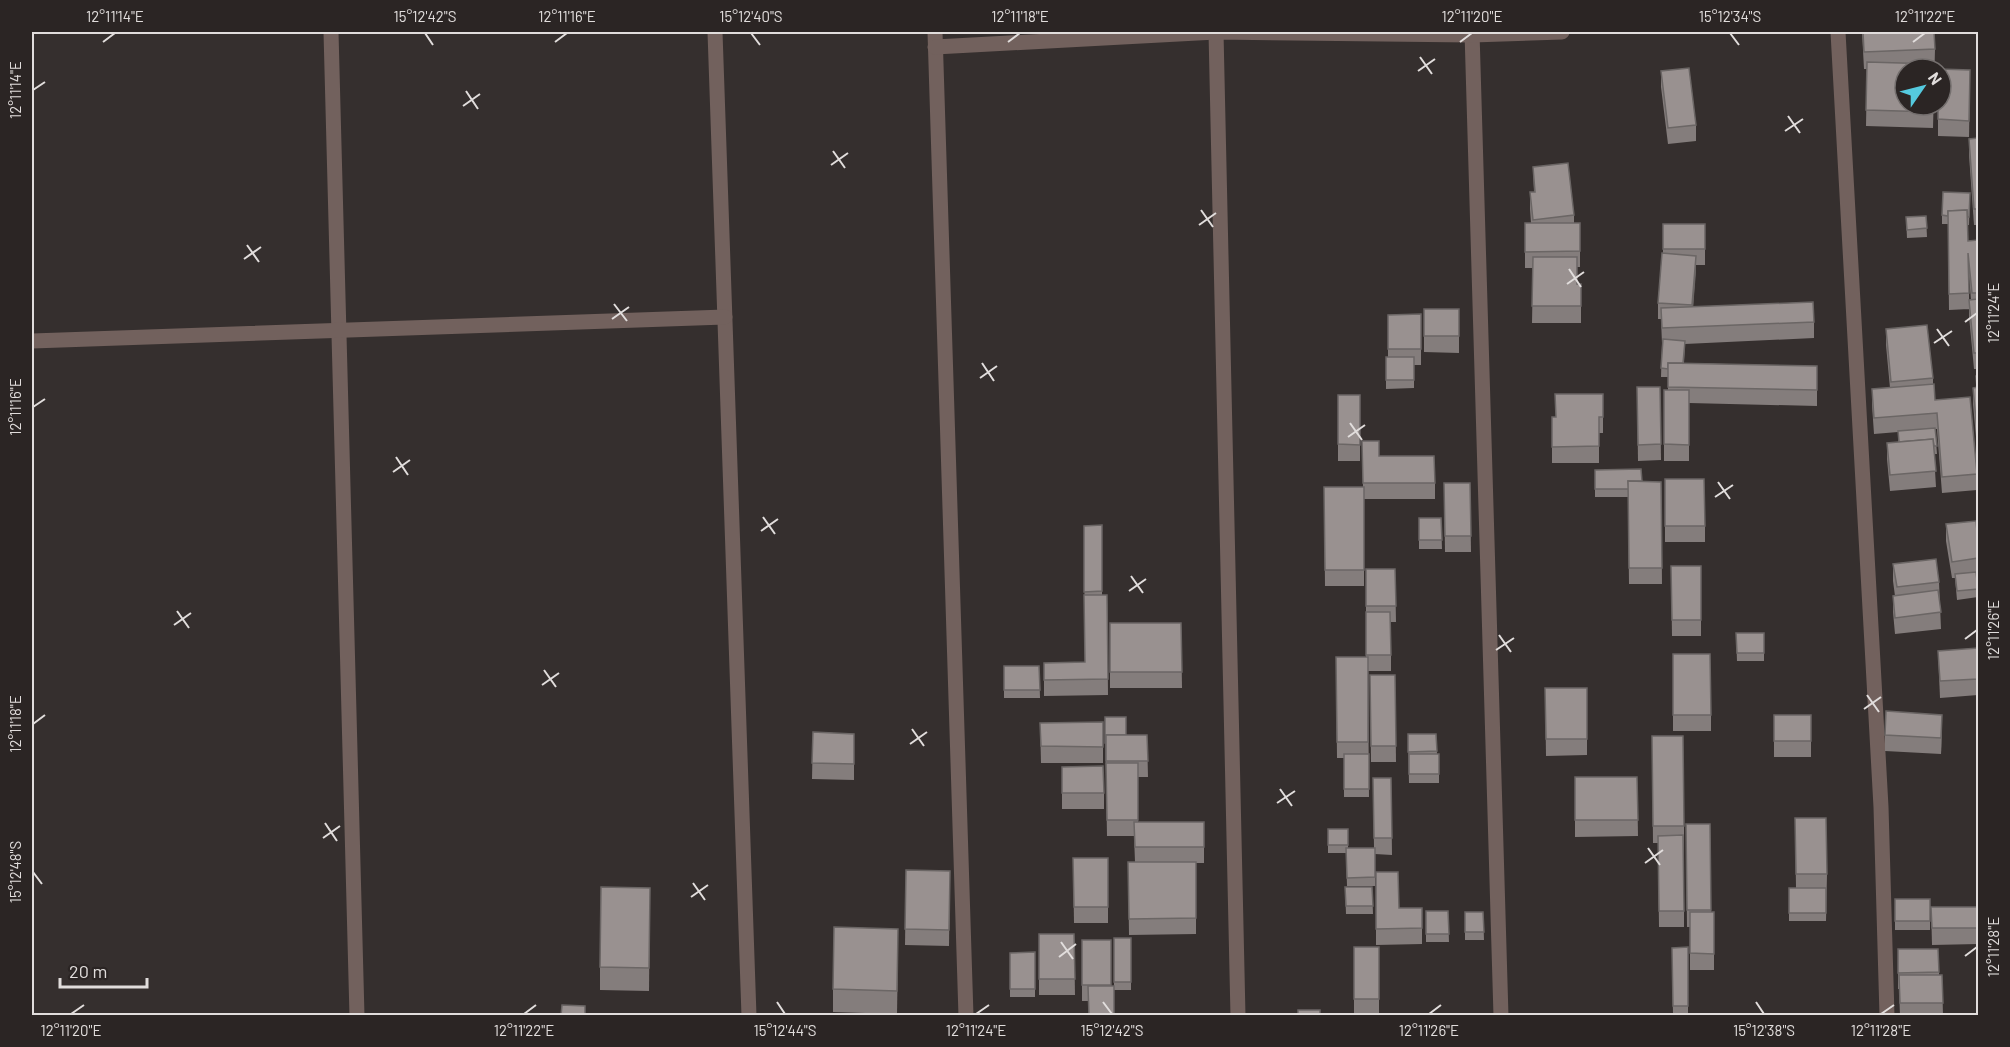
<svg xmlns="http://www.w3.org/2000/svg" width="2010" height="1047" viewBox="0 0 2010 1047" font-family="Barlow,sans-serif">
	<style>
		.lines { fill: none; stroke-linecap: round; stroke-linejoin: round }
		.minor { stroke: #72615d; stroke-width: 15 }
		.wall { fill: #847d7c }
		.shaded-wall { fill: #6b6665 }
		.building { fill: #999190; stroke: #6b6665; stroke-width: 1.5 }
		.ticks { fill: none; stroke: #e1dddc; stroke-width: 2 }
		.neatline { fill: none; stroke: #e1dddc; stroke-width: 2 }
		.ticks-label { font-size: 15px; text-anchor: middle; fill: #e1dddc }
	</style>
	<rect width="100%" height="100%" fill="#352f2e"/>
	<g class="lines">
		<g class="minor">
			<path d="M331,32L357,1016"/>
			<path d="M715,32L749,1016"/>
			<path d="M935,32L966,1016"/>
			<path d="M1216,32L1238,1016"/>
			<path d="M1472,32L1501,1016"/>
			<path d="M1838,32L1881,807L1887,1016"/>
			<path d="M935,47L1216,32L1472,35L1562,32"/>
			<path d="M32,341L725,317"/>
		</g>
	</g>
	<g class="wall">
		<path d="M1862,32L1935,49L1933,128L1866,126L1867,69H1864Z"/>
		<path d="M1661,71L1696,125V141L1668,144L1661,87Z"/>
		<path d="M1970,86L1969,137L1938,136V105Z"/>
		<path d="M1978,138V225H1974L1969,155V139Z"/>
		<path d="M1533,167L1574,215V223L1580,251V267H1577V284H1581V323H1532L1533,268H1525V239L1531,223L1530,209V192H1534Z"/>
		<path d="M1970,193L1969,225H1967L1968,241L1978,240V369H1974L1969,316V300H1971L1969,275V309L1949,310L1948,224H1942V215Z"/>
		<path d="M1926,216L1927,237L1907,238L1906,217Z"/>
		<path d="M1663,224H1705V265H1696L1693,307L1814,322V338L1685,344L1684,363L1817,366V406L1689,403V461H1664V390H1668V377H1661L1662,344L1661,319H1658V303L1663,253Z"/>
		<path d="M1424,309H1459V353L1424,352Z"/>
		<path d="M1421,314V365H1414V388L1386,389V357H1388V315Z"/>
		<path d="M1886,329L1933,378V384L1935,400L1977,474V490L1942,493L1937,429H1935L1937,454H1934L1936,487L1890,491L1887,459V443L1898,442V432L1874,434L1872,405V389L1890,388L1886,345Z"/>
		<path d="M1978,375V458L1973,404V388L1976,387V376Z"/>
		<path d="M1637,387H1660L1661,460L1638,461Z"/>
		<path d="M1603,394V433H1599V463H1552V417H1555Z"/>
		<rect x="1338" y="395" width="22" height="66"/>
		<path d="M1362,441L1379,456L1435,483V499H1364V586H1325L1324,487H1363Z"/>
		<path d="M1595,470L1642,481L1661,482L1662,584H1629L1628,497H1595Z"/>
		<path d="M1665,479L1705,526V542H1665Z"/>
		<path d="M1444,483H1470L1471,552H1445Z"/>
		<path d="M1419,518H1441L1442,549H1419Z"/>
		<path d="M1946,524L1978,541V574L1977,575L1978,587V597L1957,600L1955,578H1952L1946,541Z"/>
		<path d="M1102,525V595H1107L1108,695L1044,696V663L1085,662L1084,526Z"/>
		<path d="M1893,564L1939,582L1941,629L1895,634L1893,612V596H1895L1893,581Z"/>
		<path d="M1671,566H1701V636H1672Z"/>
		<path d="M1366,569H1395L1396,622H1391V671H1368L1369,797H1344V758H1337L1336,657H1366Z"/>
		<path d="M1110,623H1181L1182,688H1110Z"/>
		<path d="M1736,633H1764V661H1737Z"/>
		<path d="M1978,648V695L1940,698L1938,651Z"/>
		<path d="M1673,654L1711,715V731H1673Z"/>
		<path d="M1004,666H1039L1040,698H1004Z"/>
		<path d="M1370,675H1395L1396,762H1371Z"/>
		<path d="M1545,688H1587V755L1546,756Z"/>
		<rect x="1774" y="715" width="37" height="42"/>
		<path d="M1105,717L1126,735H1147L1148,777H1138V822L1204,847V863H1196V934L1129,935L1128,862H1135L1134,836H1107Z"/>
		<path d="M1103,722V763H1041L1040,723Z"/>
		<path d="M1942,731L1941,754L1885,751V735Z"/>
		<path d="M813,732L854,734V780L812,779Z"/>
		<path d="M1408,734H1436L1437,754H1439V783H1409Z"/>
		<path d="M1652,736L1684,826V927H1659L1658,843H1653Z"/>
		<path d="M1062,767L1104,793V809H1062Z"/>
		<path d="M1575,777H1637L1638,836L1575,837Z"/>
		<path d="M1373,778H1391L1392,855L1375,854V886H1347L1346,853H1328V829H1348V848H1374Z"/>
		<path d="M1795,818L1827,874L1826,921H1789V888H1796Z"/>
		<path d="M1686,824H1710L1711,912H1714V970H1690V927H1687Z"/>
		<path d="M1073,858H1108V923H1074Z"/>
		<path d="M906,870L950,871L949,946L905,945Z"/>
		<path d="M1376,872L1399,908H1422V944L1376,945Z"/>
		<path d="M1345,887H1372L1373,914H1346Z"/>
		<path d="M650,888L649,991L600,990V967Z"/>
		<rect x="1895" y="899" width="35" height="31"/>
		<path d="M1931,907H1978V944L1932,945Z"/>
		<path d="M1426,911H1448L1449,942H1426Z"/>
		<path d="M1465,912H1483L1484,940H1465Z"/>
		<path d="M1039,934H1074L1075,995H1039Z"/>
		<rect x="1114" y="938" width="17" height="52"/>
		<path d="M1082,940H1111V986L1088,1001H1082Z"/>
		<rect x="1354" y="947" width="25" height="68"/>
		<path d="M1688,947V1015H1673L1672,948Z"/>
		<path d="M1898,949L1939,972V975H1942L1943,1016H1900L1899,989H1898Z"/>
		<path d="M1035,952V997H1010V953Z"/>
		<path d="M898,953L897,1014L833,1012V989Z"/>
	</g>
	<g class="shaded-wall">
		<path d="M1696,256V272L1692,321V305Z"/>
		<path d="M1942,715V731L1941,754V738Z"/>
	</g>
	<g class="building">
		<path d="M1863,32H1934L1935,49L1864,52Z"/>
		<path d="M1867,62L1934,64V69H1905V105H1933V112L1866,110Z"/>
		<path d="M1689,68L1696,125L1668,128L1661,71Z"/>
		<path d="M1939,69L1970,70L1969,121L1938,119V105H1941V69Z"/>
		<path d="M1978,138V209H1974L1969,139Z"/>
		<path d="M1568,163L1574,215L1533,220L1530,192H1535L1533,167Z"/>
		<path d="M1943,192L1970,193L1969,217H1967V210L1948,211V216L1942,215Z"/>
		<path d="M1967,210L1968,241L1978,240V293H1972L1968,253L1969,293L1949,294L1948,211Z"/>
		<path d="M1926,216L1927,228L1907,230L1906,217Z"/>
		<path d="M1525,223H1580V251L1525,252Z"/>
		<rect x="1663" y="224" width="42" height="25"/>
		<path d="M1662,253L1696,256L1692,305L1658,303Z"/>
		<path d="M1533,257H1577V284H1581V306H1532Z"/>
		<path d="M1978,299V353H1974L1969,300Z"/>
		<path d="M1813,302L1814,322L1662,328L1661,308Z"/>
		<rect x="1424" y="309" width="35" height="27"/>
		<path d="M1421,314V349H1388V315Z"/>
		<path d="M1927,325L1933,378L1891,382L1886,329Z"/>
		<path d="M1663,339L1685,341L1683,363H1668V369L1661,368Z"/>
		<rect x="1386" y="357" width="28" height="23"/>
		<path d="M1668,363L1817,366V390L1668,387Z"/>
		<path d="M1978,375V387H1977L1976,376Z"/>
		<path d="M1934,384L1935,400L1970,397L1977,474L1942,477L1937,413L1874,418L1872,389Z"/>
		<path d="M1637,387H1660L1661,444L1638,445Z"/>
		<path d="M1978,387V441L1973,388Z"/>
		<path d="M1664,390H1689V445L1664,444Z"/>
		<path d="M1555,394H1603V417H1599V446L1552,447V417H1556Z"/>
		<path d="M1338,395H1360V445L1338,444Z"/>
		<path d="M1935,428L1937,446H1934L1933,439L1899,442L1898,431Z"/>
		<path d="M1933,439L1936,471L1890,475L1887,443Z"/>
		<path d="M1362,441H1379V456H1434L1435,483H1363Z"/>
		<path d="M1641,469L1642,481H1628L1629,489H1595V470Z"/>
		<path d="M1665,479H1704L1705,526H1665Z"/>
		<path d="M1628,481L1661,482L1662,568H1629Z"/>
		<path d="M1444,483H1470L1471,536H1445Z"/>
		<path d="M1324,487H1364V570H1325Z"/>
		<path d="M1419,518H1441L1442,540H1419Z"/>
		<path d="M1976,521L1978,541V558L1952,562L1946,524Z"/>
		<path d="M1102,525V591L1084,592V526Z"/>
		<path d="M1936,559L1939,582L1897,587L1893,564Z"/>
		<path d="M1671,566H1701V620H1672Z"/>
		<path d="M1366,569H1395L1396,606H1366Z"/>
		<path d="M1976,572L1978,589L1957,591L1955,574Z"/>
		<path d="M1938,590L1941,612L1895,618L1893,596Z"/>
		<path d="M1084,595H1107L1108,679L1044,680V663L1085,662Z"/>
		<path d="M1366,612H1390L1391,655H1366Z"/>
		<path d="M1110,623H1181L1182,672H1110Z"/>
		<path d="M1736,633H1764V653H1737Z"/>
		<path d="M1978,648V679L1940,681L1938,651Z"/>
		<path d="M1673,654H1710L1711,715H1673Z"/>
		<path d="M1336,657H1368V742H1337Z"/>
		<path d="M1004,666H1039L1040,690H1004Z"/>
		<path d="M1370,675H1395L1396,746H1371Z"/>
		<path d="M1545,688H1587V739H1546Z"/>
		<path d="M1886,711L1942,715L1941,738L1885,735Z"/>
		<rect x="1774" y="715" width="37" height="26"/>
		<path d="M1105,717H1126V735H1106V743H1105Z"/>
		<path d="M1103,722V747L1041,746L1040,723Z"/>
		<path d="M813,732L854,734V764L812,763Z"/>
		<path d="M1408,734H1436L1437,751L1408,752Z"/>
		<path d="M1106,735H1147L1148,761H1106Z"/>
		<path d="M1652,736H1683L1684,826H1653Z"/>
		<rect x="1344" y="754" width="25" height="35"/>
		<rect x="1409" y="754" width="30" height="20"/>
		<path d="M1106,763H1138V820H1107Z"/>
		<path d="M1103,766L1104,793H1062V767Z"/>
		<path d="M1575,777H1637L1638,820H1575Z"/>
		<path d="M1373,778H1391L1392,838H1374Z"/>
		<path d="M1795,818H1826L1827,874H1796Z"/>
		<path d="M1134,822H1204V847H1135Z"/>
		<path d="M1686,824H1710L1711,910H1687Z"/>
		<rect x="1328" y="829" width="20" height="16"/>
		<path d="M1683,835L1684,911H1659L1658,836Z"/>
		<path d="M1346,848H1375V877L1347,878Z"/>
		<path d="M1073,858H1108V907H1074Z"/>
		<path d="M1128,862H1196V918L1129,919Z"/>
		<path d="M906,870L950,871L949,930L905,929Z"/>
		<path d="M1376,872H1398L1399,908H1422V928L1376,929Z"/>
		<path d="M601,887L650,888L649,968L600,967Z"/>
		<path d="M1345,887H1372L1373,906H1346Z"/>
		<rect x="1789" y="888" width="37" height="25"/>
		<rect x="1895" y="899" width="35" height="22"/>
		<path d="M1931,907H1978V928H1932Z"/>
		<path d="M1426,911H1448L1449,934H1426Z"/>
		<path d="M1465,912H1483L1484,932H1465Z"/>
		<path d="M1690,912H1714V954L1690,953Z"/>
		<path d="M834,927L898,929L897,991L833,989Z"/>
		<path d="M1039,934H1074L1075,979H1039Z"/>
		<rect x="1114" y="938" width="17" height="44"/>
		<rect x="1082" y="940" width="29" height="45"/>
		<rect x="1354" y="947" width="25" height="52"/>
		<path d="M1688,947V1006H1673L1672,948Z"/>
		<path d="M1898,949H1938L1939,972L1898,973Z"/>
		<path d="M1035,952V989H1010V953Z"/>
		<path d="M1899,975H1942L1943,1003H1900Z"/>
		<path d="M1088,986H1114V1016H1089Z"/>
		<path d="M562,1005L585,1006V1016H561Z"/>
		<rect x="1298" y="1010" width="22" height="6"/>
	</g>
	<path class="ticks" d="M425,33L433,45M751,33L760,45M1730,33L1739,45M103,42L115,33M555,42L567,33M1008,42L1020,33M1460,42L1472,33M1913,42L1925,33M1420,57L1432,74M1418,71L1435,59M33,90L45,82M466,91L478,109M463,106L480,94M1788,116L1800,133M1785,131L1803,119M833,151L845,168M831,165L848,153M1201,210L1213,227M1199,225L1216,213M247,245L259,262M244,259L261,247M1569,269L1581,287M1567,284L1584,272M614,304L627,321M612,319L629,307M1965,322L1977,313M1937,329L1949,346M1934,343L1952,331M982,363L994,381M980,378L997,366M33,407L45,399M1350,423L1362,440M1348,437L1365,425M396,457L408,475M393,472L410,460M1718,482L1730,499M1715,497L1733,485M763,517L775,534M761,531L778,519M1131,576L1143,593M1129,591L1146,579M177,611L189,628M174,625L191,613M1499,635L1511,652M1965,639L1977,630M1496,650L1514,638M544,670L556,687M542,685L559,673M1867,695L1879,712M1864,709L1881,697M33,724L45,715M912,729L924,746M910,744L927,732M1280,789L1292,806M1277,803L1295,791M325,823L337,841M323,838L340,826M1648,848L1660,865M1645,863L1663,850M33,872L42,884M693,883L705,900M691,897L708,885M1061,942L1073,959M1965,956L1977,947M1059,957L1076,944M777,1002L785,1014M1103,1002L1112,1014M1756,1002L1764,1014M71,1014L84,1005M524,1014L536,1005M976,1014L989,1005M1429,1014L1441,1005M1881,1014L1894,1005"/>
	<rect width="2010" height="1047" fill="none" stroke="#2b2524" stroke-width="66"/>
	<g transform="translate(1923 87) rotate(55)"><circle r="28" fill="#2b2524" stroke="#746f6e" stroke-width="1.5"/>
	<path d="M0-4.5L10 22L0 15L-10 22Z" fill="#55cadf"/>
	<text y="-9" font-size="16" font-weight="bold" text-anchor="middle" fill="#e1dddc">N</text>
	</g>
	<path d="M60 978v9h87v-9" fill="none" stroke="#e1dddc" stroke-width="3"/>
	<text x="69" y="978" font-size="18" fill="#e1dddc" stroke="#2b2524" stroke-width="4.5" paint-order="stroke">20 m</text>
	<rect x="33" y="33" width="1944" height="981" class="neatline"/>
	<g class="ticks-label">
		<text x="115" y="22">12°11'14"E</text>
		<text x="425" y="22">15°12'42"S</text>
		<text x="567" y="22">12°11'16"E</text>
		<text x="751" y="22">15°12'40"S</text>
		<text x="1020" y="22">12°11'18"E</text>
		<text x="1472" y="22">12°11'20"E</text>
		<text x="1730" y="22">15°12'34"S</text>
		<text x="1925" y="22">12°11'22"E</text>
		<text transform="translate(16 90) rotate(-90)" y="5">12°11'14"E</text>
		<text transform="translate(1994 313) rotate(-90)" y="5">12°11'24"E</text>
		<text transform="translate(16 407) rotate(-90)" y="5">12°11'16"E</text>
		<text transform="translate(1994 630) rotate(-90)" y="5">12°11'26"E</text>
		<text transform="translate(16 724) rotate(-90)" y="5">12°11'18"E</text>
		<text transform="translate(16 872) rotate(-90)" y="5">15°12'48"S</text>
		<text transform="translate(1994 947) rotate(-90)" y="5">12°11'28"E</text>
		<text x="71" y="1036">12°11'20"E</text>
		<text x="524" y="1036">12°11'22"E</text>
		<text x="785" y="1036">15°12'44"S</text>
		<text x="976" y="1036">12°11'24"E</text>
		<text x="1112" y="1036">15°12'42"S</text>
		<text x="1429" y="1036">12°11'26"E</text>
		<text x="1764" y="1036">15°12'38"S</text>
		<text x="1881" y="1036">12°11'28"E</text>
	</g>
</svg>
